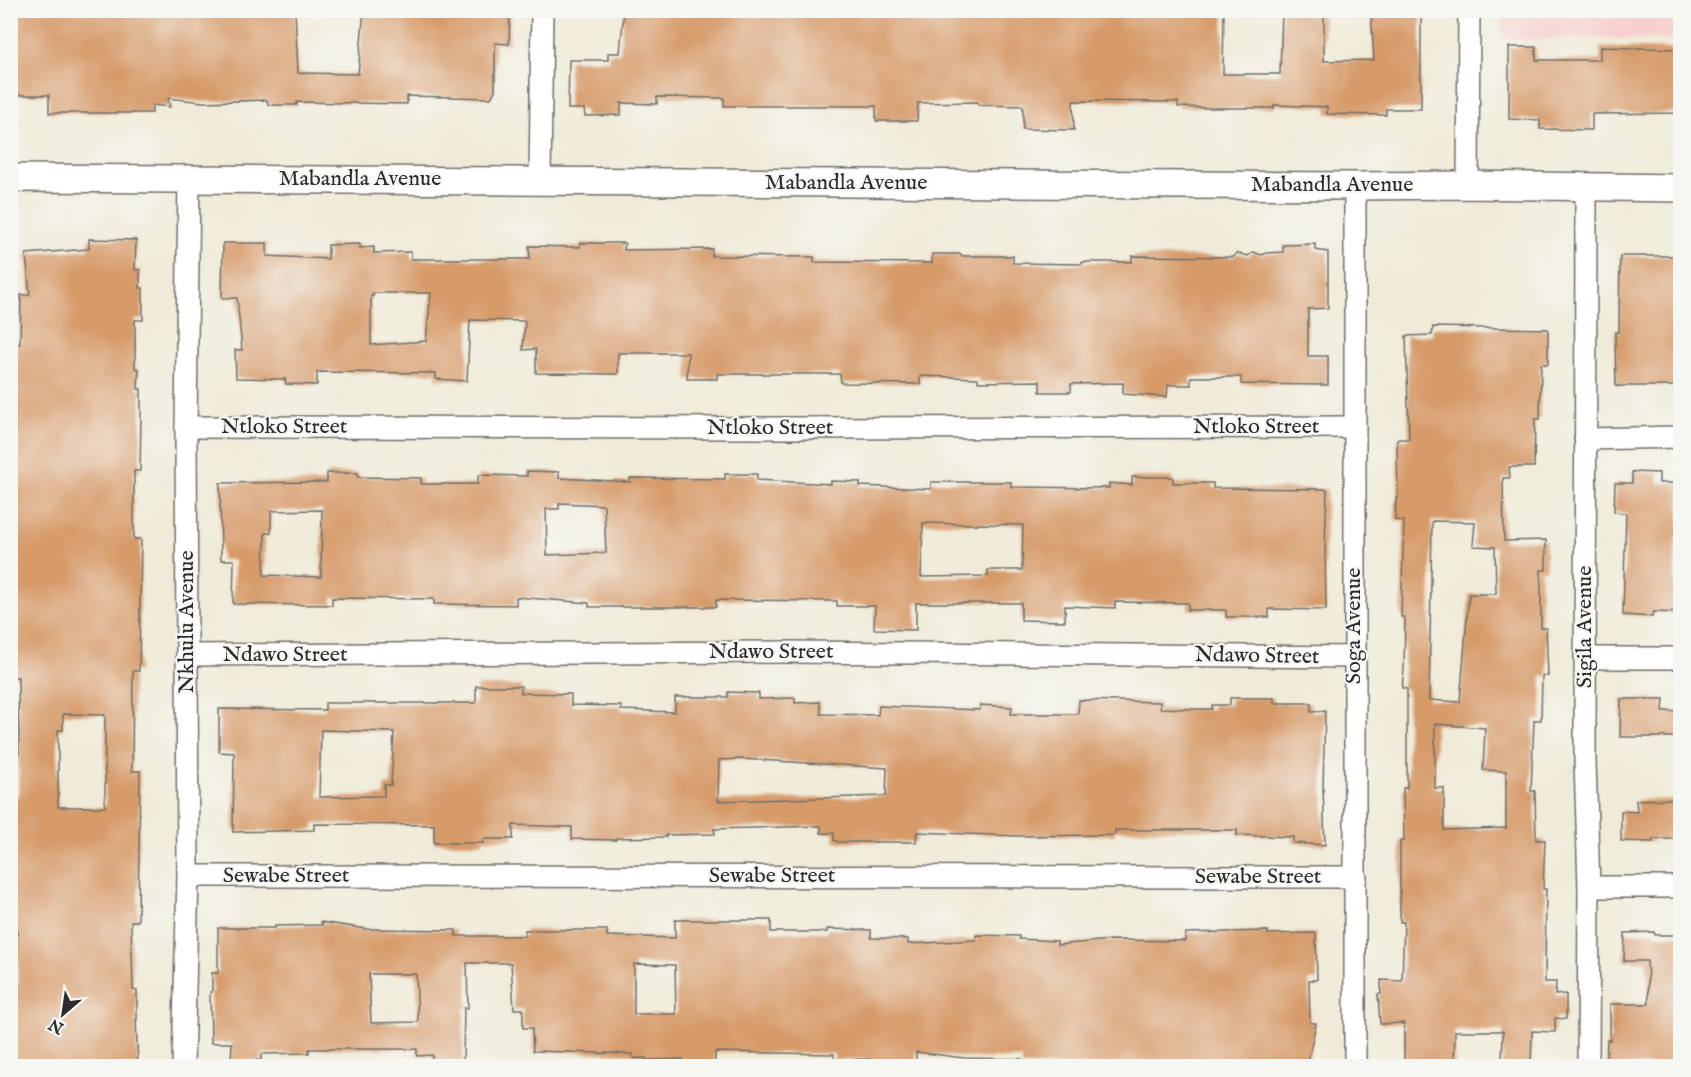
<svg xmlns="http://www.w3.org/2000/svg" width="1691" height="1077" viewBox="0 0 1691 1077" font-family="'IM FELL English',serif">
	<style>
		.built { fill: #f7d0cd }
		.building { fill: #d79b6a; fill-rule: evenodd }
		.lines { fill: none; stroke-linecap: round; stroke-linejoin: round }
		.minor-casing { stroke: #706e68; stroke-width: 24 }
		.tertiary-casing { stroke: #706e68; stroke-width: 30 }
		.minor { stroke: #fff; stroke-width: 21 }
		.tertiary { stroke: #fff; stroke-width: 27 }
		.labels { text-anchor: middle; dominant-baseline: central; stroke-width: 4.5; stroke-linejoin: round; paint-order: stroke }
		.street-label { font-size: 22px; fill: #2b2b2b; stroke: #f6f6f2 }
	</style>
	<rect width="100%" height="100%" fill="#f6f6f2"/>
	<filter id="ink" filterUnits="userSpaceOnUse"><feTurbulence type="fractalNoise" baseFrequency=".0167" numOctaves="2"/><feDisplacementMap in="SourceGraphic" scale="12" xChannelSelector="R" yChannelSelector="G"/><feConvolveMatrix kernelMatrix="1 2 1 2 8 2 1 2 1" color-interpolation-filters="sRGB"/></filter>
	<filter id="wash" filterUnits="userSpaceOnUse"><feTurbulence type="fractalNoise" baseFrequency=".008" numOctaves="4" result="noise"/><feDisplacementMap in="SourceGraphic" scale="24" xChannelSelector="R" yChannelSelector="G"/><feGaussianBlur stdDeviation="1.35" result="paint"/><feColorMatrix in="noise" values="0 0 0 0 0 0 0 0 0 0 0 0 0 0 0 0 0 1.4 0 .05"/><feComposite in="paint" operator="in"/></filter>
	<g filter="url(#wash)">
		<rect width="100%" height="100%" fill="#f0ebd8"/>
		<path class="built" d="M1501,11H1680V39H1503Z"/>
		<g id="blocks">
			<g class="building">
				<path d="M12,10H295L298,73L358,74L364,10H510L509,44L495,43V90L491,98L407,96V104L297,102V105H268L267,100L203,102L168,98L170,107L152,105V113H49V95H10V40H14Z"/>
				<path d="M624,10H986V12L1224,10L1223,74H1280L1282,10H1324V61L1374,60L1371,10H1421V109H1386V115L1327,114V107L1274,105V108H1211L1178,107V102L1073,101L1074,130L1023,129V106L978,105V102L918,103L917,121H876V106H724V98L657,97V104L621,103V115L585,116L584,109H568L569,60H608V53H620Z"/>
				<path d="M1509,47H1536V60H1600V47L1680,49V113L1592,114V130L1540,129V120L1509,119Z"/>
				<path d="M89,239L136,240L135,270H140V288H143V320H135V368L139,369L138,389H141V417L140,471H134V539H141L139,671H133L132,771H140L138,921H131L133,990L137,991V1020H136L138,1066H10V985H18L17,928H11L10,834L12,796H18L19,746L18,677H13V627H10V491H12L13,446H15V376H10V344H20L21,295H30L26,254L89,249ZM63,714L105,715V807H58V730H63Z"/>
				<path d="M223,243H267V256L328,259V245L360,244V248L374,247V253L411,252V259H530L529,246L580,247V243H625L624,250L712,249V256L814,257V262L932,263V254H961V256H1013V263L1082,264V262H1132V256L1233,257L1237,253L1248,256L1253,252L1262,255L1266,253L1283,252V245L1315,244V250L1328,252V308L1308,309V356H1328V385L1241,384V377H1191V385H1168L1167,397L1123,394V383L1071,384V392H1040V381L978,382V378L920,376V384L841,383L840,374H717V379H687L688,353H618V374L536,373V349L523,350L525,321L470,320L467,381L436,379V373L317,372V385L286,384L285,379L236,378L235,350H242L237,298H222ZM373,293H431L426,341L371,345V296H373Z"/>
				<path d="M1620,256H1680V386H1616L1615,332H1619Z"/>
				<path d="M1433,327L1548,329V364H1541L1540,419H1535L1534,467H1509L1510,478H1503L1504,541L1546,540V570H1541V628H1546L1548,676H1542L1541,720H1534L1531,791H1535L1536,840H1545L1543,889H1546L1545,982H1556L1555,995L1566,994V1019L1555,1018V1032L1532,1031L1531,1066H1502L1503,1031H1455L1454,1066H1404V1023L1380,1024L1378,994H1381V980L1402,981L1404,922H1400V841H1404L1403,788H1407V689L1402,688L1404,669L1405,617H1401L1404,521L1395,520L1396,498L1398,499L1397,439H1409L1406,336L1432,335ZM1432,521L1475,522L1473,546L1495,547L1496,594H1469L1460,702L1429,700ZM1435,724L1485,728L1483,770L1506,771V828L1444,830V788H1435Z"/>
				<path d="M527,471L559,472V478L630,482V478L725,479V474H757V480L831,484V481L860,482V486L931,489V482H1011V487L1109,488V483L1132,485V477H1173V483H1213V488L1327,489L1325,547L1326,610L1269,609V617H1226V610H1188V603L1115,602V608L1065,606V621L1021,620V603H916V630L874,629L875,606H837V601L716,600V607H589V603L516,597V605L434,604V599L332,598V605L233,604L234,560H221L220,483L327,482V473H358V477L421,478V484H478V475L527,476ZM559,503L604,505L606,553L547,555L546,509H559ZM322,510L321,577L264,575L265,533H271V511ZM923,523L1023,525L1022,570H988V576L921,577Z"/>
				<path d="M1632,472L1659,473V483H1680V539H1676L1675,585H1680V613L1653,612L1652,617L1623,615L1626,513L1614,512L1615,483H1632Z"/>
				<path d="M476,686H521V693L571,694V705L621,706V710L675,712V697H728V692L759,693V699L795,698V703L820,702L821,714L878,715L879,706L980,710V705L1012,707L1011,714H1078L1079,700L1160,702V708L1189,709H1212V705H1230V698H1274V703H1311V712L1325,711L1323,788L1325,845L1293,843V837L1237,835V830H1115V835L1017,836L917,832L916,842H839L834,840V833H821V826L714,829L715,834L666,835V837L616,838V840L572,839V827L513,825V839H483V843H434V825L314,824V830L233,832L234,753L219,752V709L325,710V703H476ZM321,730L394,732L391,785H384V796L319,797ZM741,759L887,768L886,796L718,801L719,760Z"/>
				<path d="M1621,699H1664L1663,711H1680V737H1620Z"/>
				<path d="M1680,799V839H1653V842L1621,841V811L1637,812L1636,800Z"/>
				<path d="M675,920H771V932H827V929L871,930V938L908,939V944L976,940V935L1019,936V939L1057,941V945L1110,940L1185,941L1186,933L1268,931V934L1316,933L1317,980H1309L1310,1023H1316L1307,1066H1022V1059L965,1058L916,1052V1066H868L869,1059L834,1060V1054L715,1052V1066H683V1059L646,1060V1058H633V1054L533,1051L532,1028H523V1009H514L511,963H467L468,1008H464L463,1062H432V1055L417,1056V1049H309V1053L262,1054L261,1060L231,1061L232,1043H211L210,992H212V973H218V928H275V926L322,925L321,922L367,929L456,930V936H525V930H607V936L675,938ZM634,964L675,965L676,1014H634ZM369,974H416L418,1022L371,1023Z"/>
				<path d="M1654,932L1655,935H1680V1066H1606L1607,1040H1610V1004H1649L1647,961H1624L1625,933Z"/>
			</g>
		</g>
	</g>
	<g filter="url(#ink)">
		<use href="#blocks" fill-opacity="0" stroke="#706e68" stroke-width="1.5"/>
		<g class="lines">
			<g class="minor-casing">
				<g id="minor">
					<path d="M540,181L542,10"/>
					<path d="M1468,185L1469,10"/>
					<path d="M1586,187L1585,762L1589,887L1588,1066"/>
					<path d="M186,427L783,428L1354,427"/>
					<path d="M1585,439L1680,437"/>
					<path d="M187,655L790,652L1354,657"/>
					<path d="M1585,658H1680"/>
					<path d="M188,876L1356,877"/>
					<path d="M1589,887H1680"/>
					<path d="M183,1066L188,876L186,427L189,178"/>
					<path d="M1355,1066V186"/>
				</g>
			</g>
			<g class="tertiary-casing">
				<path id="tertiary" d="M10,178L1355,186L1468,185L1680,188"/>
			</g>
			<use href="#minor" class="minor"/>
			<use href="#tertiary" class="tertiary"/>
		</g>
	</g>
	<g class="labels">
		<g class="street-label">
			<text x="360" y="179">Mabandla Avenue</text>
			<text x="846" y="183">Mabandla Avenue</text>
			<text x="1332" y="185">Mabandla Avenue</text>
			<text x="284" y="427">Ntloko Street</text>
			<text x="1256" y="427">Ntloko Street</text>
			<text x="770" y="428">Ntloko Street</text>
			<text transform="translate(187 622) rotate(-90)">Nkhulu Avenue</text>
			<text transform="translate(1354 626) rotate(-90)">Soga Avenue</text>
			<text transform="translate(1585 627) rotate(-90)">Sigila Avenue</text>
			<text x="771" y="652">Ndawo Street</text>
			<text x="285" y="655">Ndawo Street</text>
			<text transform="translate(1257 656) rotate(1)">Ndawo Street</text>
			<text x="286" y="876">Sewabe Street</text>
			<text x="772" y="876">Sewabe Street</text>
			<text x="1258" y="877">Sewabe Street</text>
		</g>
	</g>
	<rect width="1691" height="1077" fill="none" stroke="#f6f6f2" stroke-width="36"/>
	<g transform="translate(63 1014) rotate(209)" stroke="#f6f6f2" stroke-width="4.5" paint-order="stroke">
	<path d="M0-4.5L10 22L0 15L-10 22Z" fill="#2b2b2b"/>
	<text y="-9" font-size="16" font-weight="bold" text-anchor="middle" fill="#2b2b2b">N</text>
	</g>
</svg>
